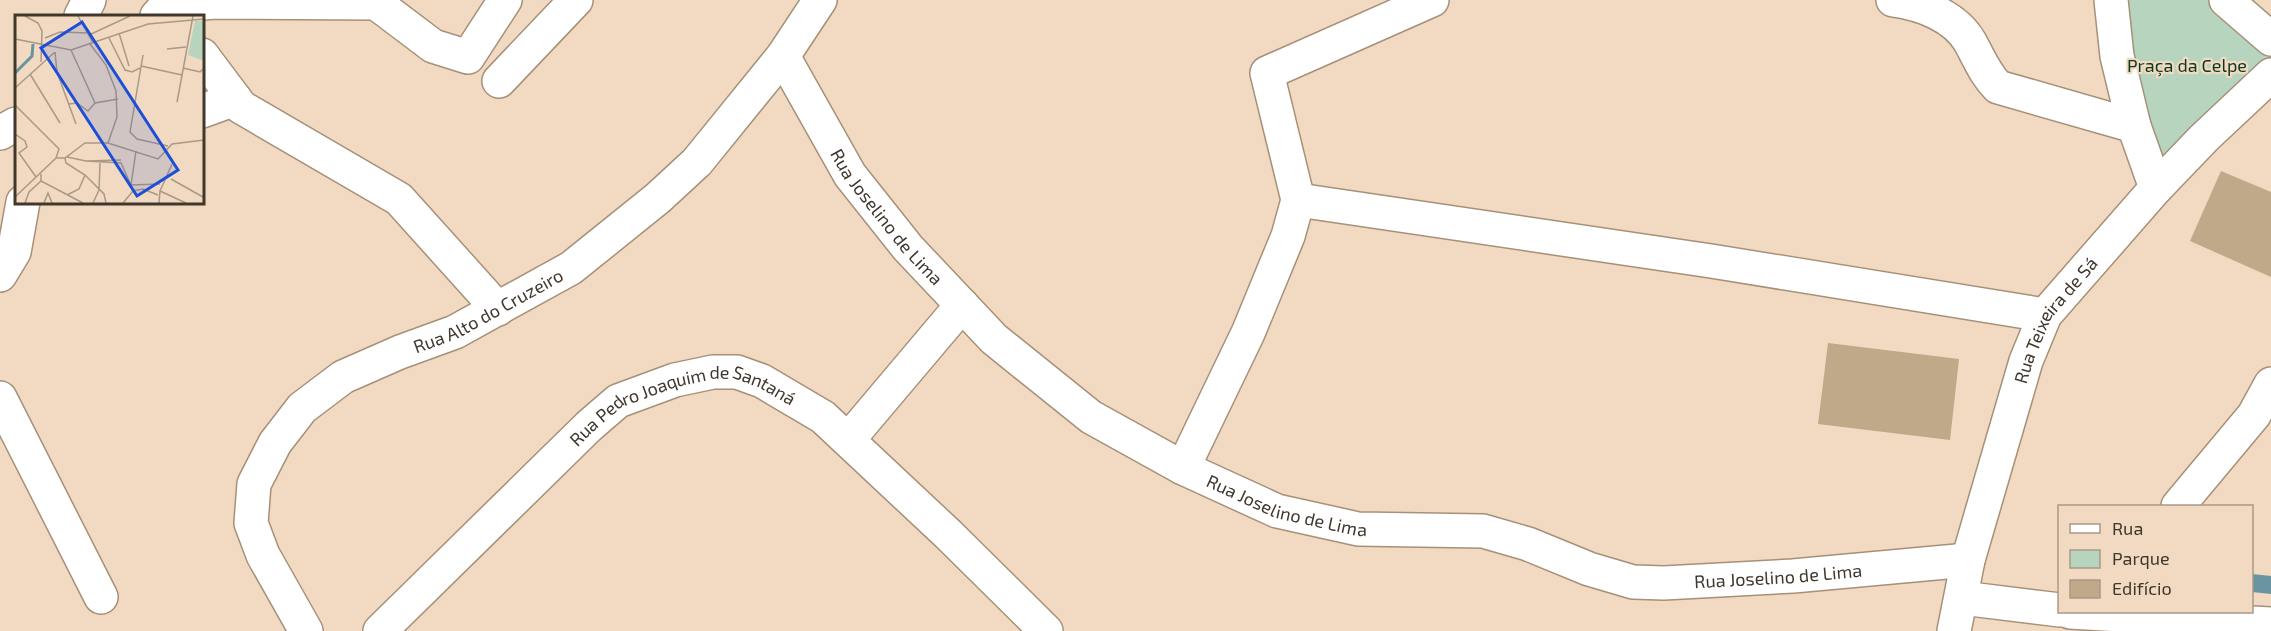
<svg xmlns="http://www.w3.org/2000/svg" width="2271" height="631" viewBox="0 0 2271 631" font-family="'Exo 2',sans-serif">
	<style>
		.green { fill: #b6d4be }
		.water { fill: #6995a1 }
		.building { fill: #bea989 }
		.lines { fill: none; stroke-linecap: round; stroke-linejoin: round }
		.minor-casing { stroke: #a69078; stroke-width: 36 }
		.minor { stroke: #fff; stroke-width: 33 }
		.labels { text-anchor: middle; dominant-baseline: central; stroke-width: 4.5; stroke-linejoin: round; paint-order: stroke }
		.park-label { font-size: 18px; fill: #0e381f; stroke: #f1dac1 }
		.street-label { font-size: 18px; fill: #40372d; stroke: #f1dac1 }
		.inset-river { fill: none; stroke: #6995a1; stroke-width: 3 }
		.inset-road { fill: none; stroke: #aa9986; stroke-width: 1.5 }
		.view { fill: #1d4ed8; fill-opacity: 0.15; stroke: #1d4ed8; stroke-width: 3 }
		.inset-edge { fill: none; stroke: #40372d; stroke-width: 3 }
	</style>
	<rect width="100%" height="100%" fill="#f1dac1"/>
	<path class="green" d="M2114,0H2226L2271,39V76L2156,188Z"/>
	<path class="water" d="M2252,574L2271,576V594L2252,592Z"/>
	<g class="building">
		<path d="M2221,171L2271,192V277L2190,241Z"/>
		<path d="M1828,343L1959,359L1950,440L1818,424Z"/>
	</g>
	<g class="lines">
		<g class="minor-casing">
			<g id="minor">
				<path d="M1893,0C1922,4 1955,16 1970,42C1979,58 1985,74 1998,87L2134,126"/>
				<path d="M2111,0L2117,56L2134,126L2156,188"/>
				<path d="M2226,0L2271,39"/>
				<path d="M81,16L89,0"/>
				<path d="M157,16L166,6L215,2L376,3L433,46L468,57L505,0"/>
				<path d="M202,55L241,107L399,199L498,309"/>
				<path id="s1" d="M783,56L850,175L908,248L994,339L1091,417L1183,468L1277,511L1358,529L1483,531L1528,544L1589,569L1633,582L1664,583L1793,576L1968,560"/>
				<path d="M499,81L576,0"/>
				<path d="M202,111L235,99"/>
				<path d="M0,133L16,124"/>
				<path d="M1298,200L1711,261L2045,315"/>
				<path d="M0,275L14,252L23,202"/>
				<path d="M0,398L101,597"/>
				<path d="M848,440L962,305"/>
				<path d="M1183,468L1248,333L1288,236L1298,200L1267,73L1432,0"/>
				<path d="M2178,506L2254,415L2271,384"/>
				<path d="M1962,598L2060,610"/>
				<path d="M2070,612L2271,624"/>
				<path id="s2" d="M306,631L263,555L251,523L254,484L275,443L302,408L343,377L400,352L455,332L571,268L658,198L697,162L783,56L820,0"/>
				<path id="s3" d="M380,631L589,426L618,401L675,380L713,372H737L762,381L823,417L949,535L1046,631"/>
				<path id="s4" d="M1954,631L1968,560L2026,361L2045,315L2156,188L2204,138L2271,75"/>
			</g>
		</g>
		<use href="#minor" class="minor"/>
	</g>
	<g class="labels">
		<g class="park-label">
			<text x="2187" y="65">Praça da Celpe</text>
		</g>
		<g class="street-label">
			<text stroke="none"><textPath href="#s1" startOffset="192">Rua Joselino de Lima</textPath></text>
			<text stroke="none"><textPath href="#s2" startOffset="462">Rua Alto do Cruzeiro</textPath></text>
			<text stroke="none"><textPath href="#s4" startOffset="330">Rua Teixeira de Sá</textPath></text>
			<text stroke="none"><textPath href="#s3" startOffset="394">Rua Pedro Joaquim de Santaná</textPath></text>
			<text stroke="none"><textPath href="#s1" startOffset="696">Rua Joselino de Lima</textPath></text>
			<text stroke="none"><textPath href="#s1" startOffset="1200">Rua Joselino de Lima</textPath></text>
		</g>
	</g>
	<g transform="translate(15 15)">
		<rect width="189" height="189" fill="#f1dac1"/>
		<path d="M180,6H189V46L173,40Z" fill="#b6d4be"/>
		<path class="inset-river" d="M0,58L17,41L18,29"/>
		<path class="inset-road" d="M10,1L23,8L27,16L26,47M63,1L78,28M104,18L114,51M74,20L115,1M30,23L45,17L73,18M94,23L110,55L117,57L125,53M0,24L56,35L133,9L189,4M75,29L91,50L101,76L102,102L93,128M152,34L171,32M56,35L80,88M40,37L42,57L61,109M128,40L115,117L122,124L153,131M126,51L167,60M168,53L185,57L188,54M15,59L45,108M0,73L40,37M162,87L178,1M54,89L62,88L73,96L80,88L103,84M0,90L44,134L41,143L0,182M0,119L10,126L12,132L4,138L21,162M52,142L71,146L106,145M41,143H50L70,128H93L143,144L157,129L189,125M50,143L51,148L70,160L64,174L52,180M71,146L106,148L116,170L145,169M26,159V166L68,188M70,160L89,179L91,188M156,164L188,182M116,170L121,136M145,176L157,149M10,188L14,177L26,166M29,188L33,178L37,188M78,188L84,175L85,148M108,188L118,176L128,174L143,180M144,188L145,176L171,188"/>
		<path class="view" d="M67,7L163,155L122,181L26,33Z"/>
		<rect width="189" height="189" class="inset-edge"/>
	</g>
	<rect x="2058" y="505" width="195" height="108" fill="#f1dac1" stroke="#aa9986" stroke-width="1.5"/>
	<rect x="2070" y="524" width="30" height="9" fill="#ffffff" stroke="#aa9986" stroke-width="1.5"/>
	<text x="2112" y="535" font-size="18" fill="#40372d">Rua</text>
	<rect x="2070" y="550" width="30" height="18" fill="#b6d4be" stroke="#aa9986" stroke-width="1.5"/>
	<text x="2112" y="565" font-size="18" fill="#40372d">Parque</text>
	<rect x="2070" y="580" width="30" height="18" fill="#bea989" stroke="#aa9986" stroke-width="1.5"/>
	<text x="2112" y="595" font-size="18" fill="#40372d">Edifício</text>
</svg>
